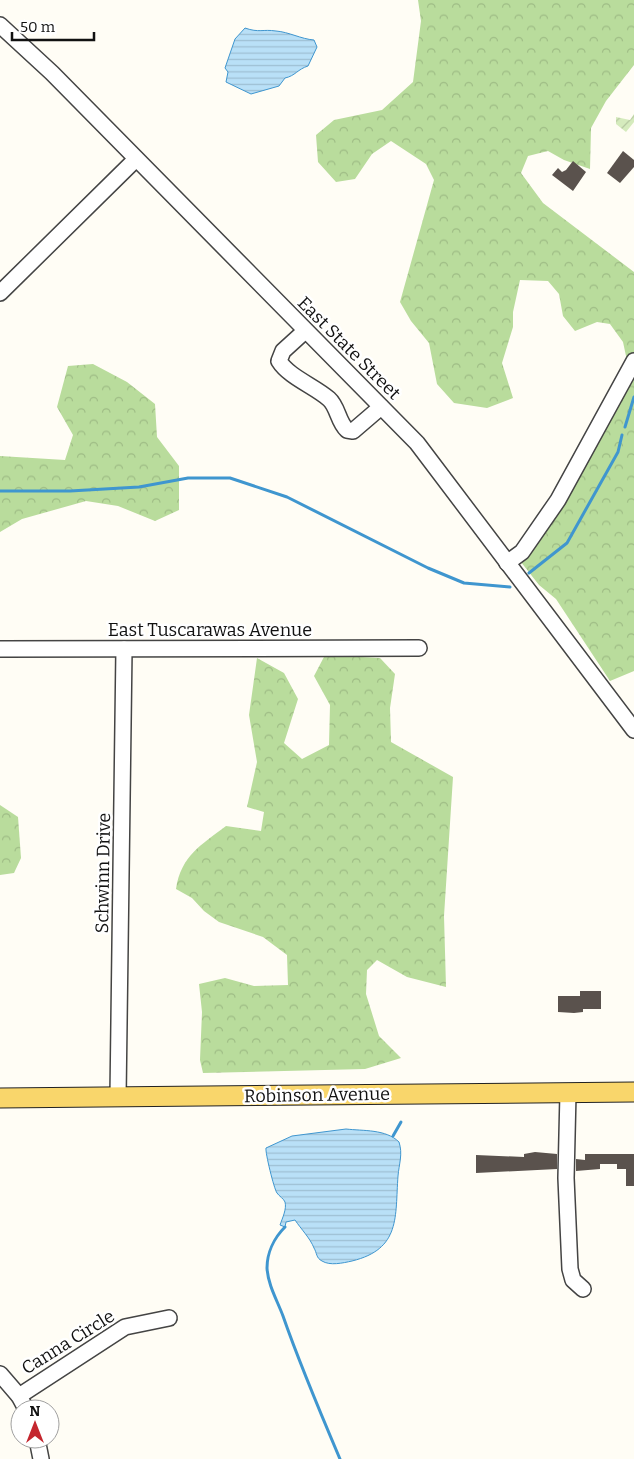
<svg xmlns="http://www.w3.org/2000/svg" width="634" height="1459" viewBox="0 0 634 1459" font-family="Bitter,serif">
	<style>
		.forest { fill: url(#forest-crowns) }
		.garden { fill: url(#garden-furrows) }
		.water { fill: url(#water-rules); stroke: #3f96cf }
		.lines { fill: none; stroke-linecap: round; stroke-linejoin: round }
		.stream { stroke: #3f96cf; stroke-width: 3 }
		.building { fill: #5a524d }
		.minor-casing { stroke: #444; stroke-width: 18 }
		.major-casing { stroke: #222; stroke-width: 21 }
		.minor { stroke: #fff; stroke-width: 15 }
		.major { stroke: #f9d66b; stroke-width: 19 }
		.labels { text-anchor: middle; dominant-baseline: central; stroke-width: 5; stroke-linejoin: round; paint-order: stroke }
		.street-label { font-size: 18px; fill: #111; stroke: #fff }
	</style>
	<defs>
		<pattern id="forest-crowns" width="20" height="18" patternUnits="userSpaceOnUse" patternTransform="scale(1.25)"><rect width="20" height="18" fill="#b9dc9c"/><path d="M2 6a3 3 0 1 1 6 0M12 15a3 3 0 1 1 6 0" fill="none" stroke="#9ebc85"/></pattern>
		<pattern id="garden-furrows" width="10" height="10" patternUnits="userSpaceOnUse" patternTransform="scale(1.25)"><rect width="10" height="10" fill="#d5ebbd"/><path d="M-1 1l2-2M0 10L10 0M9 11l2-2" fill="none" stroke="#b6c8a1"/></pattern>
		<pattern id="water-rules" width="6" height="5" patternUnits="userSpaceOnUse" patternTransform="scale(1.25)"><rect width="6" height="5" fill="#b9e0f7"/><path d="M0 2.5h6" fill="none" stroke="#9ebfd3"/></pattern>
	</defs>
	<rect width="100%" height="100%" fill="#fffdf5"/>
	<g class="forest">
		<path d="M418,0H634V65L606,101L591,128L590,169L564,160L548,151L528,156L521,173L543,203L634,272V671L610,681L556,599L539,585L517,557L629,370L623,342L610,324L597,322L575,331L563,316L559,294L548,281L520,280L513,312V327L502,363L513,398L487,408L454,403L437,384L429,343L411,321L400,302L434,180L426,164L391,141L372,154L355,179L336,182L318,162L316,135L334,120L382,110L413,82L421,21Z"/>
		<path d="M93,364L127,382L155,404L157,437L179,466V510L155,521L118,506L86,501L22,519L0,532V456L65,460L73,435L57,407L68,366Z"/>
		<path d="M325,655L380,658L395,674L390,708L391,742L453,777L444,916L446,987L407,977L377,960L367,970L366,994L379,1036L401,1058L365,1069L203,1073L200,1060L202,1012L199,984L225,978L254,986L288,985L287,955L263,937L219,922L204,911L192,898L176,889C181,856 201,845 226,826L261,831L264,812L247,807L257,762L249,715L257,658L284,673L298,699L284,743L302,759L329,745L330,705L314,676Z"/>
		<path d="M0,805L18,817L21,858L14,873L0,875Z"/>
	</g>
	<path class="garden" d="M634,114V122L626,132L616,124V117L630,120Z"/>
	<g class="water">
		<path d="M245,28C259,33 263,29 276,31C289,32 301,39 314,40L317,47L308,66C298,69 295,76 285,78L279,86L251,94L226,82L228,72L225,68L235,39Z"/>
		<path d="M346,1129C363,1131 386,1129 399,1142C403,1154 399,1164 398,1176C395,1217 401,1249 352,1261C343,1263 330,1266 322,1261C316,1258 317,1253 314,1248C310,1238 301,1229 295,1220L286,1222L285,1227L280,1225C282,1219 287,1209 285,1202C284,1199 279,1196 277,1193C274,1189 265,1152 266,1148L292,1136Z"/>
	</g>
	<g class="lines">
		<g class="stream">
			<path d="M625,427L634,397"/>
			<path d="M0,491H70L139,487L188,478H230L287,497L428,568L464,583L510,587"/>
			<path d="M529,573L567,543L618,452L622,435"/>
			<path d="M393,1136L401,1122"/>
			<path d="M285,1227C274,1238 267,1253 267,1268C268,1285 277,1300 283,1316C300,1365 320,1412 340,1459"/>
		</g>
	</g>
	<g class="building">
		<path d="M623,151L634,160V167L620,183L607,173Z"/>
		<path d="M573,161L586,172L573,191L552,175L558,168L562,172L566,170Z"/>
		<path d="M580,991H601V1009H583V1012L574,1013L558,1012V996H580Z"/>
		<path d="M535,1152L557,1154V1169L476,1173V1155L524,1157V1154Z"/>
		<path d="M585,1154H634V1186H626V1169H617V1164H600V1169L576,1171V1159L585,1160Z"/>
	</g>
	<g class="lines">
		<g class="minor-casing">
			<g id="minor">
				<path d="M0,25L52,73L417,443L634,730"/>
				<path d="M0,293L136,159"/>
				<path d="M305,331L283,351L279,361C289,377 314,386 329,399C338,407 338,422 347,430L353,431L381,407"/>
				<path d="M507,563L522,552L558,500L634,361"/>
				<path d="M0,649L419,648"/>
				<path d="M568,1093L566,1178L570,1269L573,1280L583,1289"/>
				<path d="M118,1097L124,649"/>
				<path d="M0,1374L19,1396L26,1409"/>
				<path d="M19,1396L125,1327L169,1318"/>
				<path d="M37,1439L41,1459"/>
			</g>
		</g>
		<g class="major-casing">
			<path id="major" d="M0,1098L634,1092"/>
		</g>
		<use href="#minor" class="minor"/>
		<use href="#major" class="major"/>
	</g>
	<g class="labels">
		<g class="street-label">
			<text transform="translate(349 348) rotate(45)">East State Street</text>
			<text x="210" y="630">East Tuscarawas Avenue</text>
			<text transform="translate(103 873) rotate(-89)">Schwinn Drive</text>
			<text transform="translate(317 1095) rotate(-1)">Robinson Avenue</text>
			<text transform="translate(68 1342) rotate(-32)">Canna Circle</text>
		</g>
	</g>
	<g transform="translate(35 1424)"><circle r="24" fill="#ffffff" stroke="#a0a0a0"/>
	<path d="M0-4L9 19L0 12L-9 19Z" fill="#c4262e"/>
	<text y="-8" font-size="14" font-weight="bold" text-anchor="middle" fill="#111111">N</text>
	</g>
	<path d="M12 32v8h82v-8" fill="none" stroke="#111111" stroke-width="2.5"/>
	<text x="20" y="32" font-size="15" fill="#111111" stroke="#ffffff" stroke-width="4" paint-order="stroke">50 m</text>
</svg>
